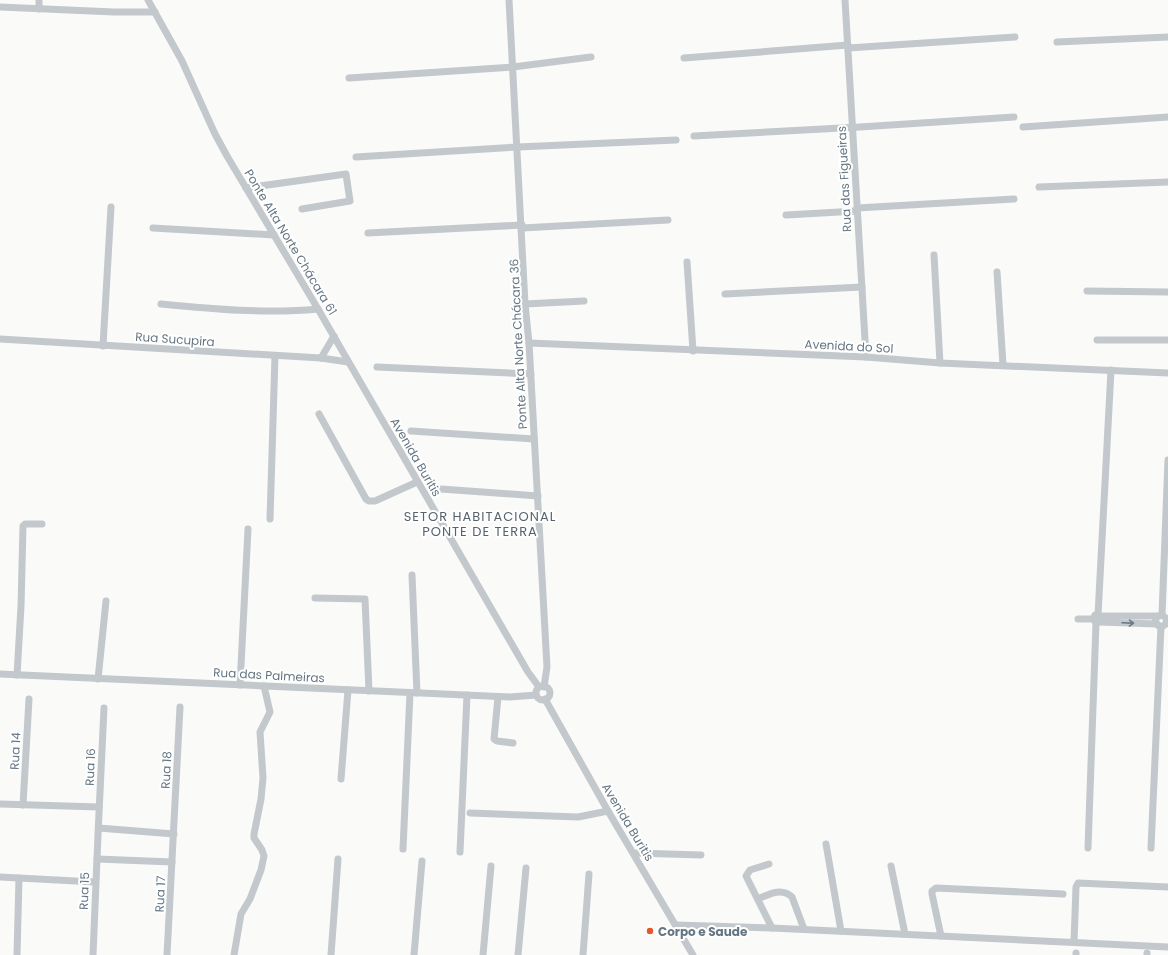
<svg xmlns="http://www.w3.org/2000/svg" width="1168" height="955" viewBox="0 0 1168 955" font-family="Poppins,sans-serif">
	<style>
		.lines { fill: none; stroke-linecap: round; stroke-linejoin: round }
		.minor { stroke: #c3c8cc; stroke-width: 7 }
		.oneway { stroke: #6a7a87 }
		.poi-dot { fill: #e4572e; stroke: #fff; stroke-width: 1.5 }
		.labels { text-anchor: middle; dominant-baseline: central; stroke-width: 4; stroke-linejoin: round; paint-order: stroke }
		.street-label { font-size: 12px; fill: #657683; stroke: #fff }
		.poi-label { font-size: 12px; font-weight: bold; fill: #657683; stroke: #fff; text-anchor: start }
		.neighbourhood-label { font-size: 13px; letter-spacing: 1px; fill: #57646e; stroke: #fff }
	</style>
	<rect width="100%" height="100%" fill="#fafaf8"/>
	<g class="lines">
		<g class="minor">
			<path d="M148,0L182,61L215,134L227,156L318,309L528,672L539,687"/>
			<path d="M509,0L525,304L529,343L547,667L544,687"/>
			<path d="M845,0L866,357"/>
			<path d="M0,7L114,12H155"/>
			<path d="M39,9V0"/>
			<path d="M1057,42L1168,37"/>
			<path d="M848,48L1015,37"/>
			<path d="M684,58L848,45"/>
			<path d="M349,78L513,67L591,57"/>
			<path d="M1023,127L1168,117"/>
			<path d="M694,136L860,127L1014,117"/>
			<path d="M356,157L518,147L676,140"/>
			<path d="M1039,187L1168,182"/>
			<path d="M246,188L346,174L350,201L302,209"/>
			<path d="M857,208L1014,199"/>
			<path d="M786,215L857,211"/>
			<path d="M153,228L274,235"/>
			<path d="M522,228L668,220"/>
			<path d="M368,233L522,225"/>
			<path d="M934,255L940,363"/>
			<path d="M687,262L693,351"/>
			<path d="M997,272L1003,365"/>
			<path d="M1087,291L1168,292"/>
			<path d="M725,294L862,287"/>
			<path d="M161,304C213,309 266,314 318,309"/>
			<path d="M525,304L584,301"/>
			<path d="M0,339L321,358L348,362"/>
			<path d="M1097,340H1168"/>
			<path d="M529,343L866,357L940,363L1168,373"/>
			<path d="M103,346L111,207"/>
			<path d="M321,358L334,336"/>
			<path d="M377,367L531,374"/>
			<path d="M319,414L366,499L369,501H375L417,482"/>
			<path d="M411,431L534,439"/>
			<path d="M441,489L538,496"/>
			<path d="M270,519L275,356"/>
			<path d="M412,575L417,693"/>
			<path d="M315,598L365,599L369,691"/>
			<path d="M1098,615L1111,370"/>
			<path d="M1162,615L1168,460"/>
			<circle cx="1161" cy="621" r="5.5"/>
			<path d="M1100,616H1158"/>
			<path d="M1078,619H1093L1096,623L1099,622L1101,618L1098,615H1095L1093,619"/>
			<path d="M1099,622L1157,624"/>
			<path d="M0,674L510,697L536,695"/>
			<path d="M17,675L21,606L23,526L25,524H42"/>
			<path d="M98,679L106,601"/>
			<path d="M240,685L248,529"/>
			<circle cx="543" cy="693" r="7"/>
			<path d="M498,697L494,739L497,741L513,743"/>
			<path d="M545,699L608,811L693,955"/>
			<path d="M341,779L348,690"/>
			<path d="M0,804L99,807"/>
			<path d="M23,805L29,699"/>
			<path d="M470,813L578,817L608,811"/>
			<path d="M99,828L174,834"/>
			<path d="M826,844L841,931"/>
			<path d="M1088,848L1096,623"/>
			<path d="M1151,848L1161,626"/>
			<path d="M403,849L410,693"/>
			<path d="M460,852L467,695"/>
			<path d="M634,853L701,855"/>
			<path d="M97,859L172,862"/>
			<path d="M769,864L750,870L746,876L772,928"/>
			<path d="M891,866L905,934"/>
			<path d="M0,877L95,882"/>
			<path d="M758,899C769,894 782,887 792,897L804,929"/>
			<path d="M676,925L772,928L1168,947"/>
			<path d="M941,936L932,894V891L936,888L1063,894"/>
			<path d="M1074,942L1076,887L1078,883L1168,887"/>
			<path d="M17,955L19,878"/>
			<path d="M93,955C96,873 100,790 104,708"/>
			<path d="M167,955L180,707"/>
			<path d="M234,955L241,914L250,899L261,870L264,856L262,850L254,838V834L261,799L263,778L260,732L270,712L264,686"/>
			<path d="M331,955L338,859"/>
			<path d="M414,955L422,861"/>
			<path d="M483,955L491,866"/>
			<path d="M518,955L526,868"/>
			<path d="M583,955L589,874"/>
			<path d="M1076,955V953"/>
			<path d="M1147,955V953"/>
		</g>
	</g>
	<defs><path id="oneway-shaft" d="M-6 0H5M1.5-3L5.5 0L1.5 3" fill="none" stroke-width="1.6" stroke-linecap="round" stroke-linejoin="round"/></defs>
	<use class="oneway" href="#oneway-shaft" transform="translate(1128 623) rotate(2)"/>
	<circle class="poi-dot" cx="650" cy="931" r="4"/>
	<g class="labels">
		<g class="street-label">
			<text transform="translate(844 179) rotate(-93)">Rua das Figueiras</text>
			<text transform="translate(291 242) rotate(59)">Ponte Alta Norte Chácara 61</text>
			<text transform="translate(175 339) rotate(4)">Rua Sucupira</text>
			<text transform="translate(518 344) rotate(-93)">Ponte Alta Norte Chácara 36</text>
			<text transform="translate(849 346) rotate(3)">Avenida do Sol</text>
			<text transform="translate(416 457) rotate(60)">Avenida Buritis</text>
			<text transform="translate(269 675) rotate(3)">Rua das Palmeiras</text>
			<text transform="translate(15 751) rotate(-87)">Rua 14</text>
			<text transform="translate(90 767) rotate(-88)">Rua 16</text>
			<text transform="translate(166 770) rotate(-87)">Rua 18</text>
			<text transform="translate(628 822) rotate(59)">Avenida Buritis</text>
			<text transform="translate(84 891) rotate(-88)">Rua 15</text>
			<text transform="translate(160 894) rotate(-87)">Rua 17</text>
		</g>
		<g class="poi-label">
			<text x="658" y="931">Corpo e Saude</text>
		</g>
		<g class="neighbourhood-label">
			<text x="480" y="516">SETOR HABITACIONAL<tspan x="480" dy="15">PONTE DE TERRA</tspan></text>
		</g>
	</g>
</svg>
